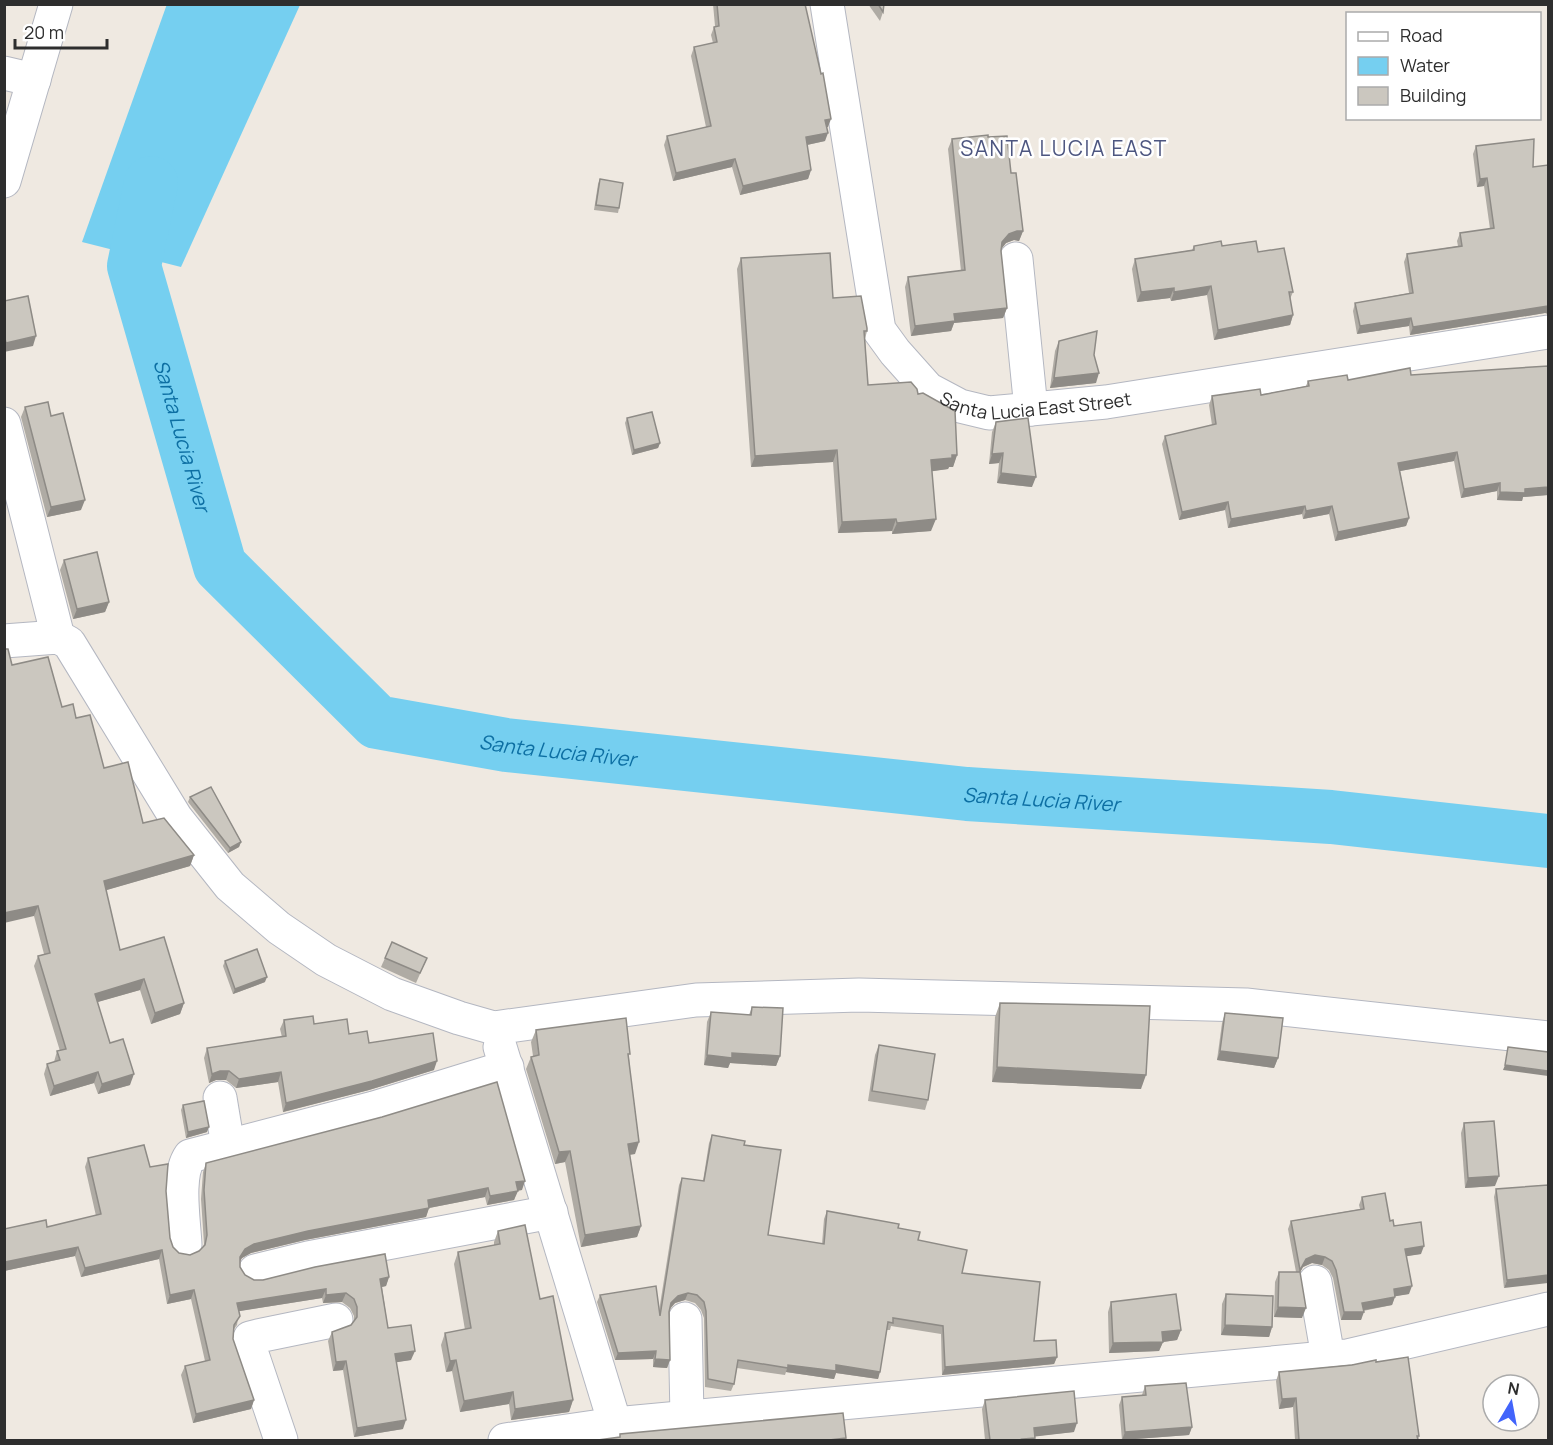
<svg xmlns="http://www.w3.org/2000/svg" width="1553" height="1445" viewBox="0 0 1553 1445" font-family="Manrope,sans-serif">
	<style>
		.water { fill: #75cff0 }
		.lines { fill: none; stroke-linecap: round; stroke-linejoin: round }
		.river { stroke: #75cff0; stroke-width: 54 }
		.minor-casing { stroke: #b4b7c1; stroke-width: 35 }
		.minor { stroke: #fff; stroke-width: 33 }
		.wall { fill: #afaba4 }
		.shaded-wall { fill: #8e8b86 }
		.building { fill: #cbc7bf; stroke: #8e8b86; stroke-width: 1.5 }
		.labels { text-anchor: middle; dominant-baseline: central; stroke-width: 5; stroke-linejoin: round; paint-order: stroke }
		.street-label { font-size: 18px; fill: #2e2e2e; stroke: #fff }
		.water-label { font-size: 20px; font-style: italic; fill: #0d6fa3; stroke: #fff }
		.quarter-label { font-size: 21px; letter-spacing: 1.5px; fill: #4d5680; stroke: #fff }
	</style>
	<rect width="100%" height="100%" fill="#efe9e1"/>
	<path class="water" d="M167,4L300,5L181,267L82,242Z"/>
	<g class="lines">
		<path class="river" id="s1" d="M151,183L134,266L220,566L377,722L506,745L967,794L1331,817L1548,841"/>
		<g class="minor-casing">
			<g id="minor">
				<path id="s2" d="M827,4L879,330L895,352L928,389L960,406L989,413L1106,402L1548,332"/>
				<path d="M4,73L34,80"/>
				<path d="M4,181L56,4"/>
				<path d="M1016,259L1031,409"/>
				<path d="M4,424L58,637"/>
				<path d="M4,641L58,637L69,643L176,818L230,886L279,928L326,960L392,994L459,1018L494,1028L696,1000L859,995L1246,1005L1548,1038"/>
				<path d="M500,1047L615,1424"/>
				<path d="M220,1098L228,1146"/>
				<path d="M185,1245C184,1221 176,1176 190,1156L374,1108L507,1067"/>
				<path d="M255,1271L308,1258L551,1212"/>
				<path d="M1315,1282L1328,1357"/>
				<path d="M685,1319L687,1417"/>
				<path d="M281,1440L248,1342L250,1338L258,1336L336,1320"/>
				<path d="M505,1440L615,1424L1347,1356L1548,1309"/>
			</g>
		</g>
		<use href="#minor" class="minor"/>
	</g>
	<g class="wall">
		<path d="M713,4H805L828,127H826L825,141L807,145L811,170L808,179L740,195L732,167L673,181L664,145L667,136L706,127L691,56L694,47L713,43L711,35L714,27L715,26Z"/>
		<path d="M868,4H884L883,12L880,21Z"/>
		<path d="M988,137L1011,173L1023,231L1019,241L1014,240L1006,243L1001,249L1007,308L1003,318L954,323L951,331L911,336L905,287L908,277L961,271L948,149L952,139Z"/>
		<path d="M1476,146L1533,167L1545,313L1410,335L1409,326L1357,334L1353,311L1355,303L1409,293L1404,262L1407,254L1458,246L1457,241L1460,233L1490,229L1484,186L1477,187L1473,154Z"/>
		<path d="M600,179L619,208L618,213L594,210L598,184Z"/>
		<path d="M1194,246H1222L1258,252L1293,292L1290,299L1293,315L1290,325L1214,340L1207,295L1171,301L1170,298L1137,302L1132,269L1135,259L1192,250Z"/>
		<path d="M741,258L833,298L867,331L865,339L868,385L918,394L957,455L953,467H949L948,469L932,471L931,531L892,534V531L838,533L833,462L751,467L737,269Z"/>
		<path d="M1059,341L1094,355L1096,383L1050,388L1055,351Z"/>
		<path d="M1548,366V495L1523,497L1522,501L1497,500V491L1461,498L1454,461L1400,471L1409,518L1406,526L1335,541L1329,514L1303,519L1302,514L1228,528L1225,510L1179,520L1162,444L1165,436L1212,425L1209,405L1212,396L1261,395L1306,386L1308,381L1348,380Z"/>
		<path d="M25,407L51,416L81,510L47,517L21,417Z"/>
		<path d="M627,418L660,443L658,448L632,455L625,423Z"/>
		<path d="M996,422L1032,487L997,483L999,463L989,464L992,432Z"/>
		<path d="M64,560L109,602L105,612L73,619L60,570Z"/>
		<path d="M12,665L76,718L104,768L143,823L194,855L190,866L106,890L120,950L184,1003L180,1014L151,1024L140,990L97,1002L110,1043L130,1085L98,1094L94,1083L50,1096L44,1074L47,1064L54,1062L57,1051H60L34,966L38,956L44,954L34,916Z"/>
		<path d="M190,797L241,842L239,847L228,853L188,802Z"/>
		<path d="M385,958H427L416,983L381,967Z"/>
		<path d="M225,961L265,982L233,994L223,966Z"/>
		<path d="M1000,1003L1141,1089L992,1082L995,1017Z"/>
		<path d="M752,1007L780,1056L776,1066L730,1063L728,1068L704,1065L707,1022L711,1012L749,1015Z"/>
		<path d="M1225,1013L1278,1058L1274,1068L1217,1060L1222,1023Z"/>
		<path d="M284,1020L314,1024L349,1034L369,1043L434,1070L369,1090L283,1112L278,1082L236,1088L226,1080H216L209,1083L204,1058L207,1048L282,1037L280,1029Z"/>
		<path d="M536,1030L629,1058L635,1154L630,1155L641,1226L637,1237L581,1247L565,1162L555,1164L526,1069L531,1057L533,1056L531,1042Z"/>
		<path d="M879,1045L928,1100L925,1110L868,1101L875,1055Z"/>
		<path d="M183,1105L207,1132L186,1138L181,1110Z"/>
		<path d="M1464,1123L1495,1186L1465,1188L1461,1133Z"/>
		<path d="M712,1135L744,1145L768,1235L822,1244L824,1219L827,1211L898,1228L918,1240L962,1273L1034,1341L1057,1357L1054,1364L942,1375L941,1334L891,1326L890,1330H887L878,1379L836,1373L834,1379L786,1372L785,1375L737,1368L734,1384L731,1391L705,1387L704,1318L701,1310L695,1303L685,1300L675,1303L670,1309V1360L667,1368L653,1367V1359L615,1360L597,1302L600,1295L659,1311L679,1185L682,1178L703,1181L709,1143Z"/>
		<path d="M88,1158L150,1167L166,1191L170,1238L173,1247L179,1253L190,1255L199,1251L203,1247L204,1244L201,1199L203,1172L206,1163L522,1190L517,1191L514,1200L487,1205L485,1197L429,1208L426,1217L305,1240L251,1253L242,1258L240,1261V1267L245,1275L254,1280L389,1277L386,1286L382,1287L388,1328L411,1360L396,1362L403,1429L354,1437L343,1370L333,1371L328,1341L332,1332L351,1325L354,1322V1316L350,1308L342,1302L323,1303L322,1298L239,1311L237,1325L234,1329L233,1339L254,1400L251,1409L193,1423L181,1375L185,1366L205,1361L191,1299L167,1304L159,1259L81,1277L75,1256L4,1271V1229L47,1227L96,1216L85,1167Z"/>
		<path d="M1548,1185L1504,1288L1494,1197L1496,1189Z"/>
		<path d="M1362,1197L1390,1221L1421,1254L1406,1256L1409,1294L1395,1296L1392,1305L1363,1311L1361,1320H1341L1333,1278L1329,1270L1322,1265L1312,1263L1303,1267L1300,1272L1302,1318L1274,1317L1275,1282L1279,1272H1296L1288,1229L1291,1221L1360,1209L1359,1205Z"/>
		<path d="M498,1231L540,1299L573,1400L569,1412L511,1420L509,1404L460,1412L452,1371L446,1372L441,1345L445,1333L465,1330L454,1264L458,1252L494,1245V1242Z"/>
		<path d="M1226,1294L1272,1327L1269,1337L1221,1335L1222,1304Z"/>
		<path d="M1111,1302L1181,1330L1177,1340L1163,1342L1159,1351L1109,1353L1108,1312Z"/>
		<path d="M1376,1362L1419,1436L1418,1440H1295L1293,1407L1279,1409L1276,1381L1279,1372Z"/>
		<path d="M1145,1386L1192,1427L1189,1435L1122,1440L1119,1405L1122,1397L1142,1395Z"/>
		<path d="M985,1400L1074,1432L1035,1436L1034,1440H985L982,1409Z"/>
	</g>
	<g class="shaded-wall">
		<path d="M831,119L828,127L822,128L825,120Z"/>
		<path d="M828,133L825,141L802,146L806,137Z"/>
		<path d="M735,159L732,167L673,181L676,173Z"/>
		<path d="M811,170L808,179L740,195L743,186Z"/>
		<path d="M1487,178L1484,186L1477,187L1480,179Z"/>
		<path d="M1017,231H1023L1019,241L1014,240L1006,243L999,252L1002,242L1009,234Z"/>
		<path d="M1211,286L1207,295L1171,301L1174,292Z"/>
		<path d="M1174,288L1170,298L1137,302L1141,292Z"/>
		<path d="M1548,306V314L1545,313L1410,335L1413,327Z"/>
		<path d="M1007,308L1003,318L954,323L951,331L911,336L915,326L954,314Z"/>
		<path d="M1293,315L1290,325L1214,340L1218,330Z"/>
		<path d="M1411,318L1409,326L1357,334L1360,326Z"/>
		<path d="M36,336L33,346L4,352V347L6,343Z"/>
		<path d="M1099,373L1096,383L1050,388L1054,378Z"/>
		<path d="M660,443L658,448L632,455L634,450Z"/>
		<path d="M837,450L833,462L751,467L755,456Z"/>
		<path d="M1457,452L1454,461L1395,472L1398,463Z"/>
		<path d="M1003,453L999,463L989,464L992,454Z"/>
		<path d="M952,455H957L953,467H949L948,469L927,472L931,460Z"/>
		<path d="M1001,473L1036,477L1032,487L997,483Z"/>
		<path d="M1500,483L1497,491L1461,498L1464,489Z"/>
		<path d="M1548,487V495L1523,497L1522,501L1497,500L1500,492Z"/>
		<path d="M85,500L81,510L47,517L51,507Z"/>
		<path d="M1228,502L1225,510L1179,520L1182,512Z"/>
		<path d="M1305,506L1302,514L1228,528L1231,519Z"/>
		<path d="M1332,506L1329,514L1303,519L1306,511Z"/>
		<path d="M1409,518L1406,526L1335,541L1338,532Z"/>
		<path d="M896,519L892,531L838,533L842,522Z"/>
		<path d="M936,519L931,531L892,534L897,523Z"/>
		<path d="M109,602L105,612L73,619L77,609Z"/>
		<path d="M241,842L239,847L228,853L230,848Z"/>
		<path d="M194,855L190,866L100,892L104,881Z"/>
		<path d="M38,906L34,916L4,923V913Z"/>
		<path d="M267,977L265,982L233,994L235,989Z"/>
		<path d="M144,979L140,990L91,1004L95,994Z"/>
		<path d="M184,1003L180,1014L151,1024L155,1013Z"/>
		<path d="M1220,1051L1278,1058L1274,1068L1217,1060Z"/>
		<path d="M732,1053L780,1056L776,1066L730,1063L728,1068L704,1065L707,1055Z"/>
		<path d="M437,1061L434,1070L369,1090L283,1112L286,1103Z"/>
		<path d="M1505,1065L1548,1071V1076L1503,1070Z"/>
		<path d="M997,1067L1146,1075L1141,1089L992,1082Z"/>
		<path d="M220,1071H229L226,1080H216L209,1083L212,1074Z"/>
		<path d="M98,1072L94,1083L50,1096L54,1086Z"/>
		<path d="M281,1072L278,1082L236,1088L239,1079Z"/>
		<path d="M134,1074L130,1085L98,1094L102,1084Z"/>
		<path d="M209,1127L207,1132L186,1138L188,1132Z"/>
		<path d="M639,1142L635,1154L624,1155L628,1144Z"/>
		<path d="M570,1151L565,1162L555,1164L559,1152Z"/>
		<path d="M1499,1176L1495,1186L1465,1188L1468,1178Z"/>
		<path d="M525,1181L522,1190L513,1191L516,1182Z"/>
		<path d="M488,1188L485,1197L429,1208L426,1217L305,1240L251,1253L242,1258L237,1266L240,1257L245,1249L254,1244L428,1200Z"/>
		<path d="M518,1191L514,1200L487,1205L490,1196Z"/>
		<path d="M641,1226L637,1237L581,1247L585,1235Z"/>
		<path d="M1424,1246L1421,1254L1402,1257L1405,1249Z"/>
		<path d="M78,1247L75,1256L4,1271L5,1262Z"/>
		<path d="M162,1250L159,1259L81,1277L85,1268Z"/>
		<path d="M1315,1255L1325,1257L1322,1265L1312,1263L1303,1267L1297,1278L1300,1270L1306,1259Z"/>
		<path d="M1548,1275V1283L1504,1288L1507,1280Z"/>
		<path d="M389,1277L386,1286L377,1288L380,1279Z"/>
		<path d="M1412,1286L1409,1294L1391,1297L1394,1289Z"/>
		<path d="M326,1289L322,1298L234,1312L237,1303Z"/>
		<path d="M194,1290L191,1299L167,1304L170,1295Z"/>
		<path d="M346,1293L342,1302L323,1303L326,1295Z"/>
		<path d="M688,1293L685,1300L675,1303L668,1311L671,1303L678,1296Z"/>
		<path d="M1395,1297L1392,1305L1359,1311L1362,1303Z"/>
		<path d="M1278,1307L1306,1308L1302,1318L1274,1317Z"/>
		<path d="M1344,1312H1364L1361,1320H1341Z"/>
		<path d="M1225,1325L1272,1327L1269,1337L1221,1335Z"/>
		<path d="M1181,1330L1177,1340L1163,1342L1159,1351L1109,1353L1113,1343L1162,1332Z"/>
		<path d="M415,1351L411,1360L392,1363L395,1354Z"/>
		<path d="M656,1351L653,1359L615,1360L618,1353Z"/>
		<path d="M1057,1357L1054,1364L942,1375L945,1367Z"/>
		<path d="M655,1359L670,1360L667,1368L653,1367Z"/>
		<path d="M456,1360L452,1371L446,1372L450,1361Z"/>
		<path d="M346,1361L343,1370L333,1371L336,1362Z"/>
		<path d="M788,1365H836L880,1372L878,1379L836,1373L834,1379L786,1372Z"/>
		<path d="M513,1392L509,1404L460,1412L464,1401Z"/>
		<path d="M1296,1398L1293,1407L1279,1409L1282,1399Z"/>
		<path d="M254,1400L251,1409L193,1423L196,1414Z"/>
		<path d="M573,1400L569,1412L511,1420L515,1409Z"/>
		<path d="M406,1420L403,1429L354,1437L357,1428Z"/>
		<path d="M1077,1423L1074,1432L1031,1437L1034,1428Z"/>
		<path d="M1192,1427L1189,1435L1122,1440L1125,1432Z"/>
		<path d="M846,1438L845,1440H829Z"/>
		<path d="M1035,1438L1034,1440H1022V1439Z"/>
	</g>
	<g class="building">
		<path d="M717,4H805L821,74L823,73L831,119L825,120L828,133L806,137L811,170L743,186L735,159L676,173L667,136L711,126L694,47L717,42L714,27L719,26Z"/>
		<path d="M878,4H884L883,12Z"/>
		<path d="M988,135V137L1007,136L1011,173H1016L1023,231H1017L1009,234L1002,242L1001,251L1007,308L954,314L955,321L915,326L908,277L965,270L952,139Z"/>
		<path d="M1534,139L1533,167L1548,165V306L1413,327L1411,318L1360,326L1355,303L1413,293L1407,254L1462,246L1460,233L1494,228L1487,178L1480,179L1476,146Z"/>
		<path d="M600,179L623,183L619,208L596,205Z"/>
		<path d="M1221,241L1222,246L1256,241L1258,252L1284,248L1293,292H1289L1293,315L1218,330L1211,286L1174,292V288L1141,292L1135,259L1194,250V246Z"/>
		<path d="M830,253L833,298L861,296L867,328V331H864L868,385L911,382L917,389L918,394L923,393L955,411L957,455H952V458L931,460L936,519L897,523L896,519L842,522L837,450L755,456L741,258Z"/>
		<path d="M28,296L36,336L6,343L4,335V301Z"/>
		<path d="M1097,331L1094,355L1099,373L1054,378L1059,341Z"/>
		<path d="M1548,366V487L1525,489V493L1500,492V483L1464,489L1457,452L1398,463L1409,518L1338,532L1332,506L1306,511L1305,506L1231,519L1228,502L1182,512L1165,436L1216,424L1212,396L1260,389L1261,395L1309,386L1308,381L1347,375L1348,380L1410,368L1411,375Z"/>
		<path d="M48,402L51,416L63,413L85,500L51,507L25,407Z"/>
		<path d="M652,412L660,443L634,450L627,418Z"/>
		<path d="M1028,418L1036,477L1001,473L1003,453L992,454L996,422Z"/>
		<path d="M97,552L109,602L77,609L64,560Z"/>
		<path d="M4,649H8L12,665L48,657L62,707L73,704L76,718L90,715L104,768L128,762L143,823L164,818L194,855L104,881L120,950L164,937L184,1003L155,1013L144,979L95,994L110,1043L123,1039L134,1074L102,1084L98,1072L54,1086L47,1064L60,1060L57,1051L66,1049L38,956L50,953L38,906L4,913Z"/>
		<path d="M211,787L241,842L230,848L190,797Z"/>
		<path d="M392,942L427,958L420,973L385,958Z"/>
		<path d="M257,949L267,977L235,989L225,961Z"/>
		<path d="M1000,1003L1150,1006L1146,1075L997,1067Z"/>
		<path d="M752,1007L783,1008L780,1056L732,1053V1058L707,1055L711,1012L751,1015Z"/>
		<path d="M1225,1013L1283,1018L1278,1058L1220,1051Z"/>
		<path d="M313,1016L314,1024L347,1019L349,1034L367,1031L369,1043L433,1033L437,1061L372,1081L286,1103L281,1072L239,1079L229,1071H220L212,1074L207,1048L286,1036L284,1020Z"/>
		<path d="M626,1018L630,1054H628L639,1142L628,1144L641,1226L585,1235L570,1151L559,1152L531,1057L539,1055L536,1030Z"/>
		<path d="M879,1045L935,1054L928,1100L872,1091Z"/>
		<path d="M1508,1047L1548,1052V1071L1505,1065Z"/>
		<path d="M497,1082L525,1181L516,1182L518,1191L490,1196L488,1188L428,1200L429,1208L308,1231L254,1244L245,1249L240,1257V1267L245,1275L254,1280H263L315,1267L385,1254L389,1277L380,1279L388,1328L411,1325L415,1351L395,1354L406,1420L357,1428L346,1361L336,1362L332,1332L351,1325L357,1317V1307L354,1299L346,1293L326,1295V1289L237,1303L240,1316L234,1325L233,1339L254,1400L196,1414L185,1366L210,1360L194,1290L170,1295L162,1250L85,1268L78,1247L5,1262L4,1229L46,1220L47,1227L101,1214L88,1158L144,1145L150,1167L168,1164L166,1191L170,1238L173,1247L179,1253L190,1255L199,1251L205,1245L207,1235L204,1190L206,1163L382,1117Z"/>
		<path d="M204,1101L209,1127L188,1132L183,1105Z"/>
		<path d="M1494,1121L1499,1176L1468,1178L1464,1123Z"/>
		<path d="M712,1135L745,1141L744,1145L781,1150L768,1235L824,1244L827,1211L899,1224L898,1228L920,1232L918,1240L967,1250L962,1273L1040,1282L1034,1341L1056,1340L1057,1357L945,1367L943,1326L893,1318V1323L888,1322L880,1372L836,1365V1371L788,1365V1368L738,1360L734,1384L708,1379L706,1311L704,1302L697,1295L688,1293L678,1296L671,1303L669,1312L670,1360L655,1359L656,1351L618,1353L600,1295L656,1286L660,1316L682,1178L704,1181Z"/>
		<path d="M1548,1185V1275L1507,1280L1496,1189Z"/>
		<path d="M1385,1193L1390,1221L1393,1220L1394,1226L1421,1222L1424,1246L1405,1249L1412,1286L1394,1289L1395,1297L1362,1303L1364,1312H1344L1336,1270L1332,1261L1325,1257L1315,1255L1306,1259L1300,1270L1291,1221L1364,1209L1362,1197Z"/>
		<path d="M525,1225L540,1299L553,1296L573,1400L515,1409L513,1392L464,1401L456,1360L450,1361L445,1333L471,1328L458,1252L500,1244L498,1231Z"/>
		<path d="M1279,1272H1300L1306,1308L1278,1307Z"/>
		<path d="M1176,1294L1181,1330L1162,1332L1163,1342L1113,1343L1111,1302Z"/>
		<path d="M1226,1294L1273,1296L1272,1327L1225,1325Z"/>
		<path d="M1408,1357L1419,1436H1417L1418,1440H1299L1296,1398L1282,1399L1279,1372L1352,1365L1376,1360V1362Z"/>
		<path d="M1186,1383L1192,1427L1125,1432L1122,1397L1146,1395L1145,1386Z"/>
		<path d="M1074,1391L1077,1423L1034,1428L1035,1438L1022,1439L1023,1440H990L985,1400Z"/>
		<path d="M843,1413L846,1438L829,1440H598L620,1437V1434Z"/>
	</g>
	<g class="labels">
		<g class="street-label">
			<text stroke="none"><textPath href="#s2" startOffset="519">Santa Lucia East Street</textPath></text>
		</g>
		<g class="water-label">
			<text stroke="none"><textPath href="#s1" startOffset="261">Santa Lucia River</textPath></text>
			<text stroke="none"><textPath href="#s1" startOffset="801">Santa Lucia River</textPath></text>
			<text stroke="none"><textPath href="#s1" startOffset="1287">Santa Lucia River</textPath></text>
		</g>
		<g class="quarter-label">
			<text x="1064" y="148">SANTA LUCIA EAST</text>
		</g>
	</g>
	<rect width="1553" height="1445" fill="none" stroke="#2e2e2e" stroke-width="12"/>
	<rect x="1346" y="12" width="195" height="108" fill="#ffffff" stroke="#ababab" stroke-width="1.5"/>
	<rect x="1358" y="32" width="30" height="9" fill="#ffffff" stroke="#ababab" stroke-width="1.5"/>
	<text x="1400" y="42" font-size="18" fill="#2e2e2e">Road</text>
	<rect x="1358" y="57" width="30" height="18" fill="#75cff0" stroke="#ababab" stroke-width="1.5"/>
	<text x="1400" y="72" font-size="18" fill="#2e2e2e">Water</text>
	<rect x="1358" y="87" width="30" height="18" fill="#cbc7bf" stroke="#ababab" stroke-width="1.5"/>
	<text x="1400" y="102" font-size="18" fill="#2e2e2e">Building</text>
	<g transform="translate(1511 1403) rotate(10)"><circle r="28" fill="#ffffff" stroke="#ababab" stroke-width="1.5"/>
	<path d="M0-4.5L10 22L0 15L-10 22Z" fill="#4264fb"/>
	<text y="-9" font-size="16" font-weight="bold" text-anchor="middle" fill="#2e2e2e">N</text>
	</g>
	<path d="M15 39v9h92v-9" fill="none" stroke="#2e2e2e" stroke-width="3"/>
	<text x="24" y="39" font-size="18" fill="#2e2e2e" stroke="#ffffff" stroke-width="4.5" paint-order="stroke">20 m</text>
</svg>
